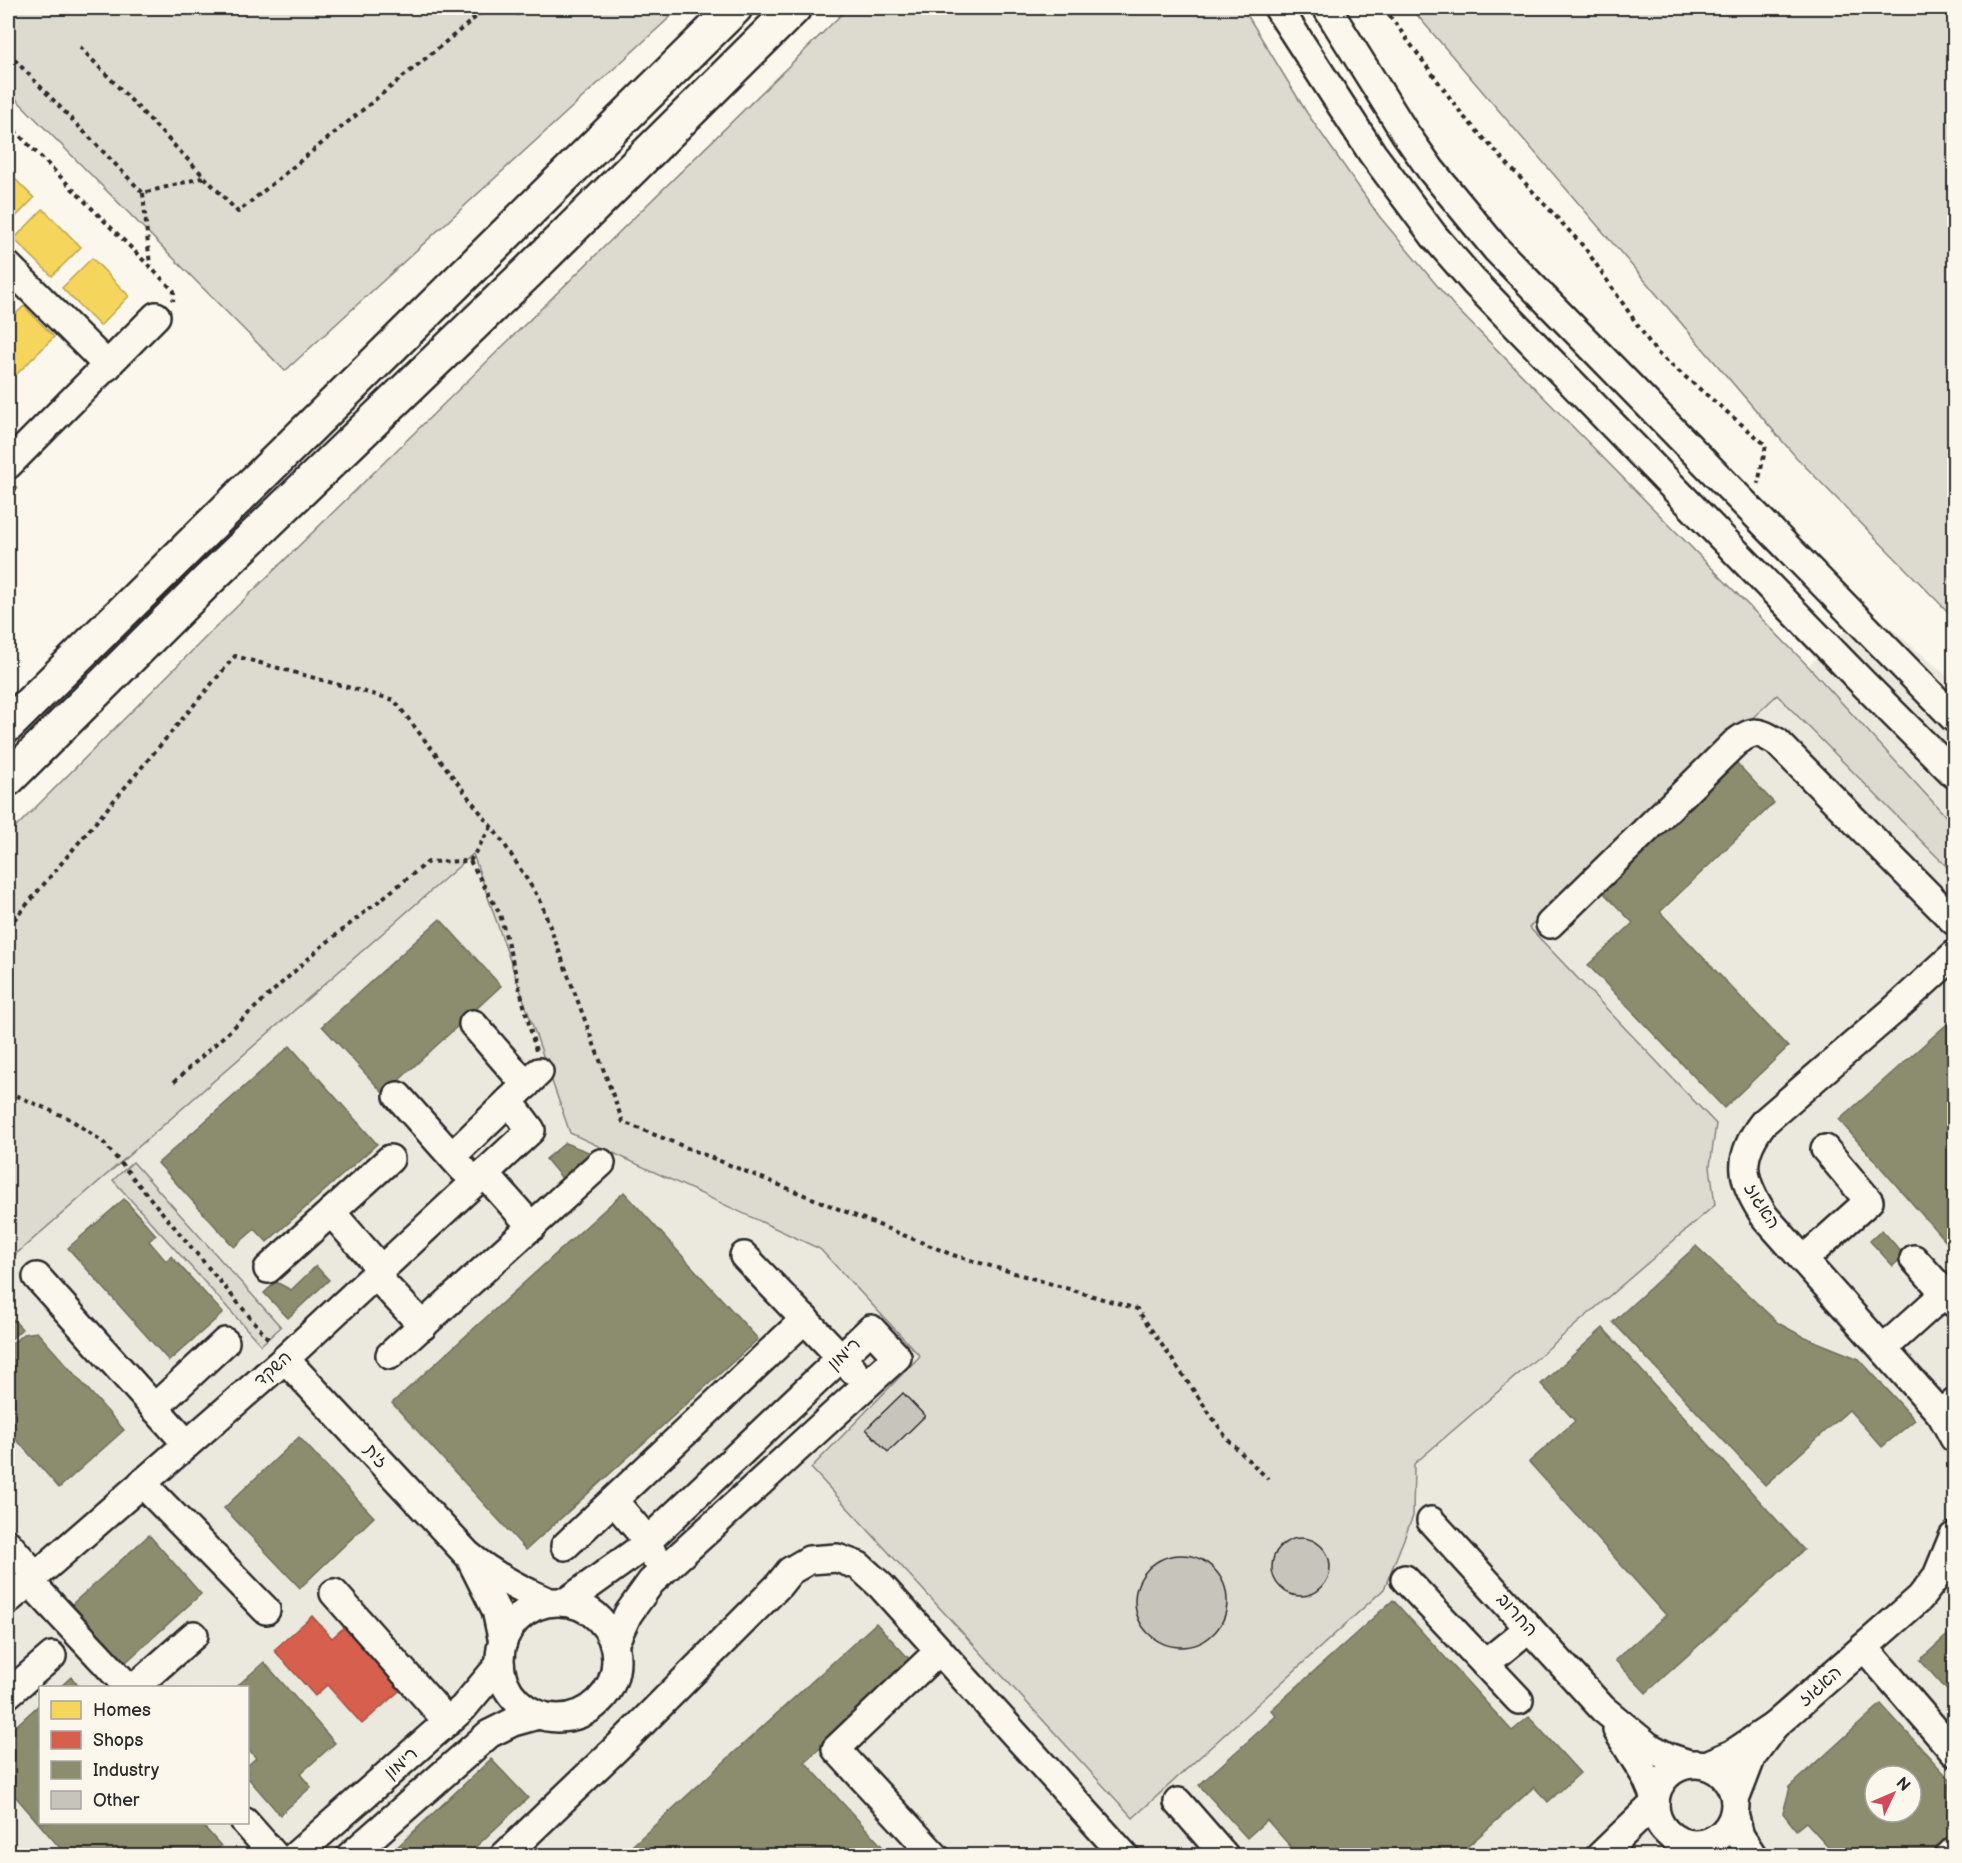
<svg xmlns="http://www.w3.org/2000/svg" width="1962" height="1863" viewBox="0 0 1962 1863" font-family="'Balsamiq Sans','Playpen Sans Hebrew',sans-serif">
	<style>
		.built { fill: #ebe8de; fill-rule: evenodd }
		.green { fill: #dddad0; stroke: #84827e; stroke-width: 1.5 }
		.homes { fill: #f6d55c; stroke: #b9a24d; stroke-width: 1.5 }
		.shops { fill: #d6604d; stroke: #a35043; stroke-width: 1.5 }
		.industry { fill: #8c8c6e; stroke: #6f6f5a; stroke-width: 1.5; fill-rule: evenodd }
		.building { fill: #c7c4bc; stroke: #2b2b2b; stroke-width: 1.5 }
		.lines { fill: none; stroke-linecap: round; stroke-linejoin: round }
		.minor-casing { stroke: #2b2b2b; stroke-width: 32 }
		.major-casing { stroke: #2b2b2b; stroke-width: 38 }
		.path { stroke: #2b2b2b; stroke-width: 4; stroke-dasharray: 4.5 4.5; stroke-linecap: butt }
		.minor { stroke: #fbf7ec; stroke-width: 27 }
		.major { stroke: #fbf7ec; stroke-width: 33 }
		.labels { text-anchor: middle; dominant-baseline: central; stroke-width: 6; stroke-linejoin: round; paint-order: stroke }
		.street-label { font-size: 18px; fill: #2b2b2b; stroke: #fbf7ec }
	</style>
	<rect width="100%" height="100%" fill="#fbf7ec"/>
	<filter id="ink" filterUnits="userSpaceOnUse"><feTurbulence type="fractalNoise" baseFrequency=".0167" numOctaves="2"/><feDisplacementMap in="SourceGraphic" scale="12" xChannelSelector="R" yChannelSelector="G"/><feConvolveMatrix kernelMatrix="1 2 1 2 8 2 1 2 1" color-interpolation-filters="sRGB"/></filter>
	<g filter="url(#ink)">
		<path class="built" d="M1869,609L1954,682V1855H8V1261L473,854L570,1133L820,1249L921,1356L1413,1516L1414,1464L1715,1205L1710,1166L1716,1124L1528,927ZM40,1688H248V1822H40ZM1875,1776H1911V1812H1875Z"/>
		<g class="green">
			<path d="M8,8H680L285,371L8,91Z"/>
			<path d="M848,8H1243L1307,113L1379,216L1455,307L1808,666L1954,825V874L1777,695L1529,927L1716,1124L1710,1166L1715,1205L1414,1464L1413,1516L1384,1589L1133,1818L811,1468L920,1356L820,1249L570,1133L473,854L8,1261V835L215,628Z"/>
			<path d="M1411,8H1954V618L1796,457Z"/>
			<path d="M133,1162L281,1327L261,1345L113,1180Z"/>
		</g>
		<g class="homes">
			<path d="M8,172L34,198L8,225Z"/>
			<path d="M43,209L81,247L52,276L14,239Z"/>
			<path d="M92,258L129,296L100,326L62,288Z"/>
			<path d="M24,306L54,337L16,375L8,367V321Z"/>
		</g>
		<path class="shops" d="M312,1616L332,1638L349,1623L405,1686L362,1724L327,1685L315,1696L274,1650Z"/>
		<g class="industry">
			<path d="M1732,758L1774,803L1660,912L1788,1047L1724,1108L1588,965L1633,923L1597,886Z"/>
			<path d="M440,919L501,986L384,1094L322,1026Z"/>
			<path d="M1954,1018V1251L1839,1120Z"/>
			<path d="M290,1046L377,1144L267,1242L255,1229L234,1247L158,1163Z"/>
			<path d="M565,1143L594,1154L565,1182L546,1159Z"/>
			<path d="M624,1192L758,1339L526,1550L392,1403Z"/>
			<path d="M124,1199L156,1235L149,1241L166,1261L171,1256L223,1313L169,1361L68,1248Z"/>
			<path d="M1882,1230L1904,1255L1893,1266L1870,1241Z"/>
			<path d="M1696,1246L1778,1323L1802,1336L1859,1359L1915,1420L1882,1447L1849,1410L1765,1485L1613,1322Z"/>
			<path d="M316,1266L329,1280L288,1318L264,1293L276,1282L291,1290Z"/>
			<path d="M8,1314L22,1329L8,1342Z"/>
			<path d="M1603,1328L1804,1550L1646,1693L1615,1660L1666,1615L1529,1462L1575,1421L1541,1384Z"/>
			<path d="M37,1332L124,1430L59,1488L8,1430V1347L23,1334Z"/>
			<path d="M299,1437L374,1517L300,1588L224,1508Z"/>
			<path d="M149,1535L201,1594L125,1663L72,1604Z"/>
			<path d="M1393,1600L1512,1731L1529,1717L1580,1773L1548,1802L1534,1787L1457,1856H1299L1267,1820L1247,1838L1199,1785L1276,1716L1271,1710Z"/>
			<path d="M876,1623L913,1663L805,1762L891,1856H621Z"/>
			<path d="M1954,1629V1698L1920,1660Z"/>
			<path d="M264,1662L335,1743L300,1774L311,1787L280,1815L248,1778V1765L256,1758L248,1749V1688H235Z"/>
			<path d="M71,1677L81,1688H59Z"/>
			<path d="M40,1704V1822H200L221,1846L210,1856H67L8,1788V1733Z"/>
			<path d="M1881,1704L1954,1784V1844L1942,1856H1837L1806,1822L1796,1830L1783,1813L1790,1787ZM1875,1776H1911V1812H1875Z"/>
			<path d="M491,1759L528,1798L466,1856H399L394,1850Z"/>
		</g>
		<g class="building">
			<path d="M903,1393L925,1416L888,1452L866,1429Z"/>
			<circle cx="1301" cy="1567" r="29"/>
			<circle cx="1181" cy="1601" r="46"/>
		</g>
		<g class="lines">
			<g class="minor-casing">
				<g id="minor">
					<path d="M1278,8L1372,153L1434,236L1474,282L1863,683L1954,774"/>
					<path d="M1327,8L1405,133L1431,170L1496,249L1954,718"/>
					<path d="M8,266L108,366"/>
					<path d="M8,465L156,316"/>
					<path d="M1550,924L1735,743C1754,729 1758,731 1777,742L1954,921"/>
					<path d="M1954,955L1894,1010L1763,1123C1735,1159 1742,1181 1765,1217L1941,1414L1954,1403"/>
					<path d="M473,1024L526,1085"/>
					<path d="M398,1096L463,1169"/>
					<path d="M452,1156L539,1072"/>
					<path d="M484,1173L532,1227"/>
					<path d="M331,1212L381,1269"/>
					<path d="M744,1256L853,1370"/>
					<path d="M1914,1259L1954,1303"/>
					<path d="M1803,1260L1869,1201L1825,1149"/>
					<path d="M268,1269L390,1159"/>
					<path d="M375,1275L423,1326"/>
					<path d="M37,1277L187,1444"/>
					<path d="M1883,1349L1945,1293"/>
					<path d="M390,1355L601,1163"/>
					<path d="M285,1359L467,1554C492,1575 519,1589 549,1602"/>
					<path d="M154,1408L225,1342"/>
					<path d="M1954,1425L1941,1414L1954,1438"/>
					<path d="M142,1483L266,1610"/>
					<path d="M614,1501L647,1540L654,1557"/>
					<path d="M1431,1521L1603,1709L1648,1746L1668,1757L1689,1764"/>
					<path d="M8,1544L36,1576"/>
					<path d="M565,1546L805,1319"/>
					<path d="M472,1562L496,1610L503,1642"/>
					<path d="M1405,1579L1519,1700"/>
					<path d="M29,1581L129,1688"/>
					<path d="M334,1593L448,1722"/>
					<path d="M8,1600L285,1359L531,1130L509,1101"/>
					<circle cx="558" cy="1660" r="58"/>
					<path d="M566,1602L637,1551L871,1329L897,1357L651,1582L628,1614L614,1644"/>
					<path d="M1864,1647L1954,1752"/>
					<path d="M1485,1664L1529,1628"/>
					<path d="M134,1688L194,1635"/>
					<path d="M8,1694L52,1656"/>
					<path d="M1774,1726L1920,1598L1937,1576L1953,1537"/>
					<path d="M1617,1730L1646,1777L1655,1798"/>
					<circle cx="1695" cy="1804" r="40"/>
					<path d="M1706,1765L1732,1754L1774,1726L1752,1756L1735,1800"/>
					<path d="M1178,1802L1225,1856"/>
					<path d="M1734,1814L1740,1836L1753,1856"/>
					<path d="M245,1822L275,1856"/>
					<path d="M295,1856L463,1708L500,1664"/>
					<path d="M350,1856L489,1734L513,1722L538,1715"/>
					<path d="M504,1856L625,1740L778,1586L790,1571L809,1560L837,1558L859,1566L881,1586L1125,1856"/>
					<path d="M935,1856L836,1749L939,1651"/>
					<path d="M1600,1856L1655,1803"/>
					<path d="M1949,1856L1954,1851"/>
				</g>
			</g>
			<g class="major-casing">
				<g id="major">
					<path d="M8,725L735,8"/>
					<path d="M8,779L207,581L528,272L794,8"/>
				</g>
			</g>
			<g class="path">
				<path d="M1384,8L1464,117L1585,248L1656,352L1766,445L1758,484"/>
				<path d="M516,15L521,8"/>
				<path d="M80,47L238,212L487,8"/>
				<path d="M8,53L143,193L205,177"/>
				<path d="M8,124L174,291L173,301"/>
				<path d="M143,193L150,266"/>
				<path d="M8,497L17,487"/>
				<path d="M470,861L491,827"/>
				<path d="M8,927L235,656L394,700L503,842L540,900L623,1122L953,1255L1137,1309L1228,1440L1268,1479"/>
				<path d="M174,1082L321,947L428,862L470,861L500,914L536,1051"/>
				<path d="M8,1092L70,1119L103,1142L270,1341"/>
			</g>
			<use href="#minor" class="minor"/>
			<use href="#major" class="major"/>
		</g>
	</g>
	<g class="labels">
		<g class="street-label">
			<text transform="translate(1762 1206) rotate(58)">האגוז</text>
			<text transform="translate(844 1354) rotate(-43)">רימון</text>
			<text transform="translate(273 1369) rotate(-42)">השקד</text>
			<text transform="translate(376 1456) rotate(47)">זית</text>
			<text transform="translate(1517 1615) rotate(48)">החרוב</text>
			<text transform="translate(1820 1686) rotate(-41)">האגוז</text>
			<text transform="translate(401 1763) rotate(-41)">רימון</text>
		</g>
	</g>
	<rect width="1962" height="1863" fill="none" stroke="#fbf7ec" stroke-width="30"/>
	<rect x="15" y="15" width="1932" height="1833" fill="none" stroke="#2b2b2b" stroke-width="2" filter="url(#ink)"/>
	<rect x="39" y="1686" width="210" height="138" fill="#fbf7ec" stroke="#a8a59f" stroke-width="1.5"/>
	<rect x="51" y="1701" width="30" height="18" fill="#f6d55c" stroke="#a8a59f" stroke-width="1.5"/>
	<text x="93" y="1716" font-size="18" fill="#2b2b2b">Homes</text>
	<rect x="51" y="1731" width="30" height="18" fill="#d6604d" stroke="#a8a59f" stroke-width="1.5"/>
	<text x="93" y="1746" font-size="18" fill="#2b2b2b">Shops</text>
	<rect x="51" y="1761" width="30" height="18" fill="#8c8c6e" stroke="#a8a59f" stroke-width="1.5"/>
	<text x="93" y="1776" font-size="18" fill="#2b2b2b">Industry</text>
	<rect x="51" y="1791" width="30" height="18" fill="#c7c4bc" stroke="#a8a59f" stroke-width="1.5"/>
	<text x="93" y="1806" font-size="18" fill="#2b2b2b">Other</text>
	<g transform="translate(1893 1794) rotate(46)"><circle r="28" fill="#fbf7ec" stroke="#a8a59f" stroke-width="1.5"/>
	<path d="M0-4.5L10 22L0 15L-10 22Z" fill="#d1495b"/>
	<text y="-9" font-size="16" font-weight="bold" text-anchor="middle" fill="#2b2b2b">N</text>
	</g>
</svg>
